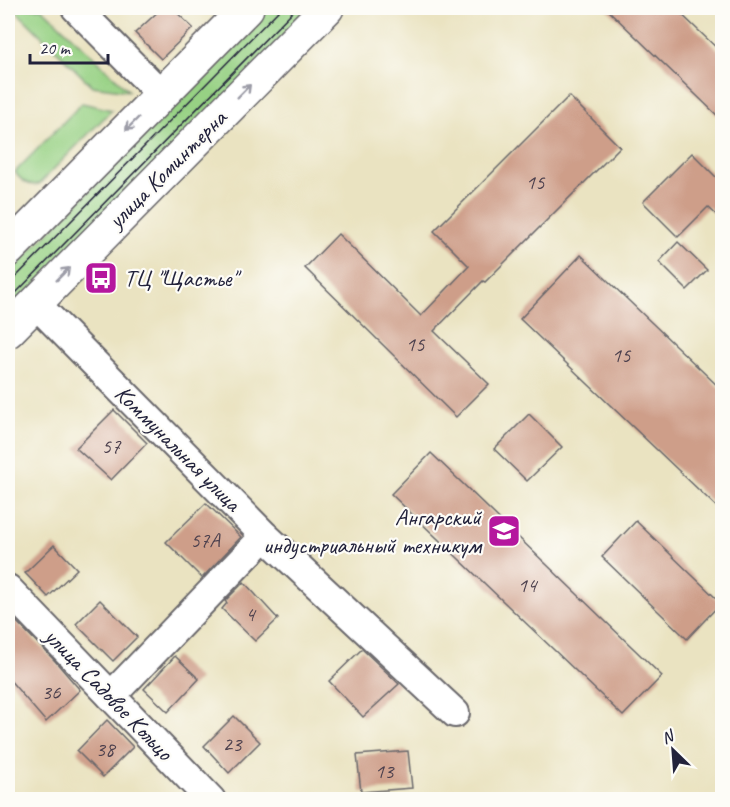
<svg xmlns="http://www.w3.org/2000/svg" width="730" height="807" viewBox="0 0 730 807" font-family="Caveat,sans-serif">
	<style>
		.green { fill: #97d184; stroke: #5c7a60; stroke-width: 1.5 }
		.building { fill: #ce9e89 }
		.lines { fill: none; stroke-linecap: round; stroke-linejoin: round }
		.minor-casing { stroke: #68666a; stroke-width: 32 }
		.tertiary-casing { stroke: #68666a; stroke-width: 36 }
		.minor { stroke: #fff; stroke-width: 28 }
		.tertiary { stroke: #fff; stroke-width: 33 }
		.tram { stroke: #22223b; stroke-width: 1.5 }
		.oneway { stroke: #9c9ca7 }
		.labels { text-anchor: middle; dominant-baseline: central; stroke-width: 4.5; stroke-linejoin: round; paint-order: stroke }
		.number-label { font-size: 21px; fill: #4d414e }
		.street-label { font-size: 24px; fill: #22223b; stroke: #fdfcf7 }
		.poi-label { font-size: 24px; fill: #22223b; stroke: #fdfcf7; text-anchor: start }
	</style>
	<rect width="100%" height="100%" fill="#fdfcf7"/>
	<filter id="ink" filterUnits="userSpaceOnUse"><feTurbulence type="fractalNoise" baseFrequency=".0167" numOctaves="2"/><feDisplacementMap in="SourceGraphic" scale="12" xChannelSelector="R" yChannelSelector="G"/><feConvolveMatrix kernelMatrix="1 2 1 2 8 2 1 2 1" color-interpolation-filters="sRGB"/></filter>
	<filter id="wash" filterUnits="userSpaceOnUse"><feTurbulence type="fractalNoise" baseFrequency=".008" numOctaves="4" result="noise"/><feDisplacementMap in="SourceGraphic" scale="24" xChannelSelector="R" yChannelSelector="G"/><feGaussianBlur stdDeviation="1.35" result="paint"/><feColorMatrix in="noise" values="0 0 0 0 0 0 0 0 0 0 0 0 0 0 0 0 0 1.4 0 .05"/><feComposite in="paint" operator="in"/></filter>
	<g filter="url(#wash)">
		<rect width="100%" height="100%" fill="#eae3c1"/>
		<g class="green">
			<path d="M13,8H42L129,91L92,86Z"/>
			<path d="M267,8H311L8,321V274Z"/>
			<path d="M82,103L112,110L39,184C28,187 21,181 15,172Z"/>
		</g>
		<g id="blocks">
			<g class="building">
				<path d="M162,8H172L193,28L161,59L135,33Z"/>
				<path d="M606,8H675L723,54V121Z"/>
				<path d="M569,96L620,147L485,282L483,281L434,331L489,384L456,417L305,268L338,234L421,316L469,266L434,231Z"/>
				<path d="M692,153L723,184V221L708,207L678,237L643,202Z"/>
				<path d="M678,242L707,270L687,290L659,262Z"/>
				<path d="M581,255L723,391V513L520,319Z"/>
				<path d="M114,410L147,443L111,480L76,448Z"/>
				<path d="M529,414L562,447L527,481L494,449Z"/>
				<path d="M431,453L662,676L623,716L391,494Z"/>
				<path d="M206,503L241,537L202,578L166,542Z"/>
				<path d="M636,521L721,603L687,639L602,557Z"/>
				<path d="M54,545L77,569L48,597L25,573Z"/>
				<path d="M244,582L278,619L255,641L222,609L227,603L225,601Z"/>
				<path d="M100,600L137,637L113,661L76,624Z"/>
				<path d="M8,613L55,661L80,690L46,722L8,678Z"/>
				<path d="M362,649L399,684L363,717L329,681Z"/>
				<path d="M175,656L199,679L168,712L144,689Z"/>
				<path d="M234,716L260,742L229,773L204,746Z"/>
				<path d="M107,720L133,747L103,777L77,751Z"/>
				<path d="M408,751L412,788L361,792L357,755Z"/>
			</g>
		</g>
	</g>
	<g filter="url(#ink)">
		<use href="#blocks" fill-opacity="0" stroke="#68666a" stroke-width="1.5"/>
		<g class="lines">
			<g class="minor-casing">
				<g id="minor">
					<path d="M76,8L161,94"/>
					<path d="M35,303L265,536L455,713"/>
					<path d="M8,589L211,800"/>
					<path d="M111,696L265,536"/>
				</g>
			</g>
			<g class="tertiary-casing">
				<g id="tertiary">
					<path d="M8,250L247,8"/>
					<path d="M8,331L327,8"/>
				</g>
			</g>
			<use href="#minor" class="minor"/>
			<use href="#tertiary" class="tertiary"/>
			<g class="tram">
				<path d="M8,285L281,8"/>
				<path d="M8,301L296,8"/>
			</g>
		</g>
		<defs><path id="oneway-shaft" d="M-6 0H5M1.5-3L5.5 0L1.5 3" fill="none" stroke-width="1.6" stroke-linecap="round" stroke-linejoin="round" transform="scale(1.5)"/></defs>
		<g class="oneway">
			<use href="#oneway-shaft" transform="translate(244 91) rotate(-45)"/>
			<use href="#oneway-shaft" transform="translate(132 124) rotate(135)"/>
			<use href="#oneway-shaft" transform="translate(63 274) rotate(-45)"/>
		</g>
	</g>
	<defs>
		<g id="bus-square" transform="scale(1.725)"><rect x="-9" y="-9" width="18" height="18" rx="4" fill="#b5179e" stroke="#fdfcf7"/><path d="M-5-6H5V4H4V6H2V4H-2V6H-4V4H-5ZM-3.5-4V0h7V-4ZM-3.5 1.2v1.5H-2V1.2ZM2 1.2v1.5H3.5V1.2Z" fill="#fff"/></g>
		<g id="university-square" transform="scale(1.725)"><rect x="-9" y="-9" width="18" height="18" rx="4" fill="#b5179e" stroke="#fdfcf7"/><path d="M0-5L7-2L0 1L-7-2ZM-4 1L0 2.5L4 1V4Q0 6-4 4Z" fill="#fff"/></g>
	</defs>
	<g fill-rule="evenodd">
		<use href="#bus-square" x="101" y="278"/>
		<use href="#university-square" x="504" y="531"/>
	</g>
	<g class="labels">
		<g class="number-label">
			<text x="535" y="182">15</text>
			<text x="415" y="344">15</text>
			<text x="621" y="355">15</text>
			<text x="111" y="446">57</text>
			<text x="205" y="540">57А</text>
			<text x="527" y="585">14</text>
			<text x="250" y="614">4</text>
			<text x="51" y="692">36</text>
			<text x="232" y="744">23</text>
			<text x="105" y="749">38</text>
			<text x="384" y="771">13</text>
		</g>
		<g class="street-label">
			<text transform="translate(167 169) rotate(-45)">улица Коминтерна</text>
			<text transform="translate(178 448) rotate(45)">Коммунальная улица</text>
			<text transform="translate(109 694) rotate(46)">улица Садовое Кольцо</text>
		</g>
		<g class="poi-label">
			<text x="124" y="278">ТЦ "Щастье"</text>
			<text x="481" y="517" text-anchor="end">Ангарский<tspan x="481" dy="28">индустриальный техникум</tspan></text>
		</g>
	</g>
	<rect width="730" height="807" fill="none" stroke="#fdfcf7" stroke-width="30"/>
	<g transform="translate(673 750) rotate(335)" stroke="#fdfcf7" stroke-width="4.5" paint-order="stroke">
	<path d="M0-4.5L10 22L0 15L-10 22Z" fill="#22223b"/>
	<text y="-9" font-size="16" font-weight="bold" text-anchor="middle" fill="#22223b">N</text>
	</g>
	<path d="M30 54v9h78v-9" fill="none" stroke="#22223b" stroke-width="3"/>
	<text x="39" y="54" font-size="18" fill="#22223b" stroke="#fdfcf7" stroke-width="4.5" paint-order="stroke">20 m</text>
</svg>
